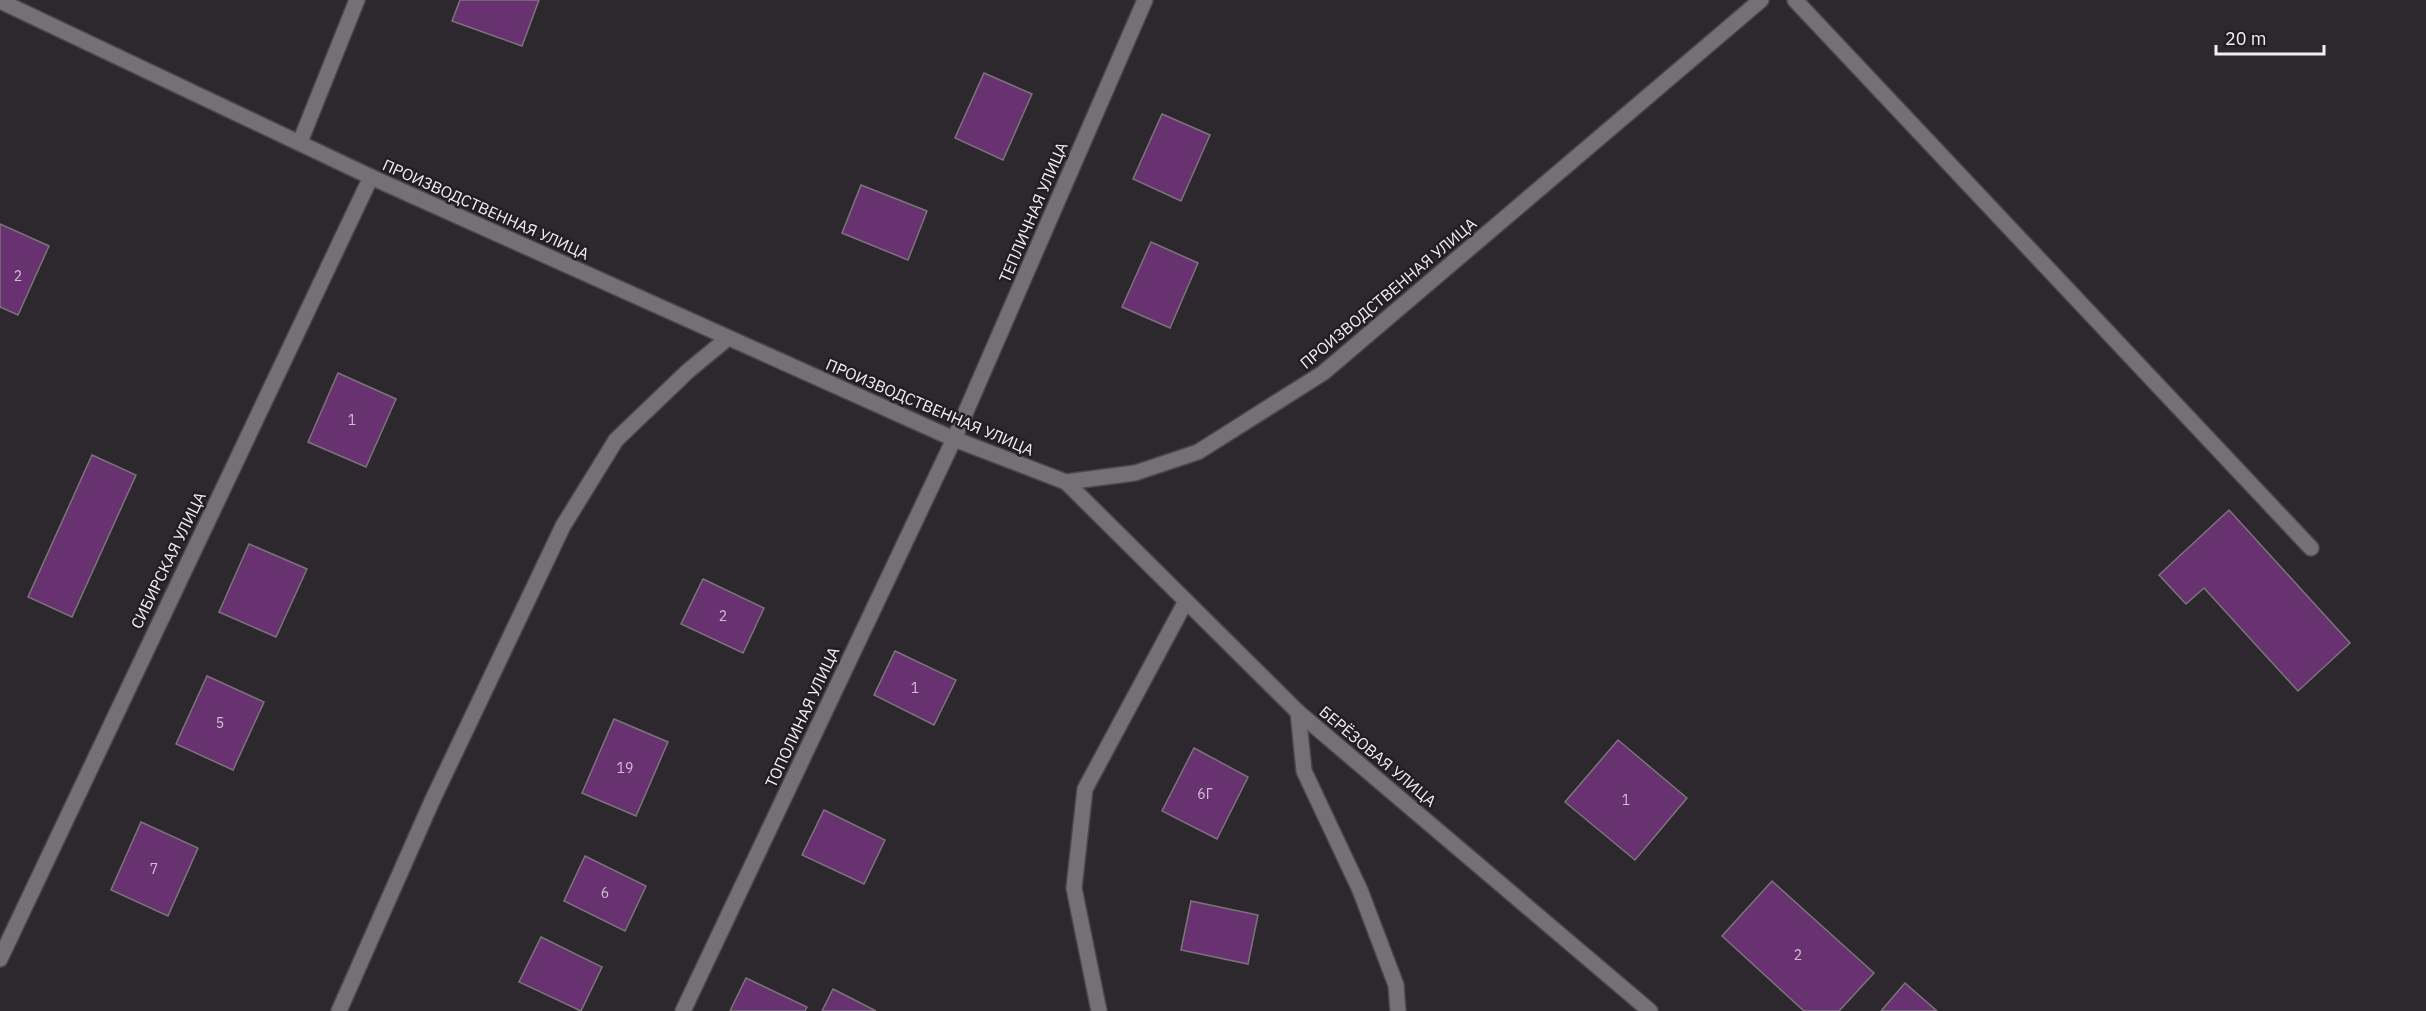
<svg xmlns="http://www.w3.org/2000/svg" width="2426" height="1011" viewBox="0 0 2426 1011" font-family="'IBM Plex Sans',sans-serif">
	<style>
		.building { fill: #683271; stroke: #7b747b; stroke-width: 1.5 }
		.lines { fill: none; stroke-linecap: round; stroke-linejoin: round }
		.lane-casing { stroke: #4b464b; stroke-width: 18 }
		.street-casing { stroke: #4b464b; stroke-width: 18 }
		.secondary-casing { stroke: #4b464b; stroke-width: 18 }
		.lane { stroke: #756f76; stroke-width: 15 }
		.street { stroke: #756f76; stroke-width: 15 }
		.secondary { stroke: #756f76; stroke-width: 15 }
		.labels { text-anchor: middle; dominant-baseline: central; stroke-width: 5; stroke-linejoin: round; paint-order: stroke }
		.number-label { font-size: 14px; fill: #d0bfd2 }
		.street-label { font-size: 16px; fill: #f2eef2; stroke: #231e24 }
	</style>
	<rect width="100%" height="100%" fill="#2d282e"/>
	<g class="building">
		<path d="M460,0H539L522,46L452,21Z"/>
		<path d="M984,73L1032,94L1003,160L955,138Z"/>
		<path d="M1162,114L1210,135L1181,201L1133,179Z"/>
		<path d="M861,185L927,211L908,260L842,233Z"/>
		<path d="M0,224L49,246L18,315L0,307Z"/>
		<path d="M1151,242L1198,263L1170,328L1122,307Z"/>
		<path d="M338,373L396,399L366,467L308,442Z"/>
		<path d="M92,455L136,475L72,617L28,597Z"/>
		<path d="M2229,510L2350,643L2298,691L2204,588L2186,604L2159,575Z"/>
		<path d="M249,544L307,569L276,637L219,612Z"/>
		<path d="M703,579L764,608L743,653L681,624Z"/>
		<path d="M895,651L956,680L934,725L874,695Z"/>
		<path d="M207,676L264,702L233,770L176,744Z"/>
		<path d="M614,719L668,742L636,816L582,793Z"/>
		<path d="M1618,740L1687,798L1635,860L1565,802Z"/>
		<path d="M1194,748L1248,777L1217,839L1162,811Z"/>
		<path d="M824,810L885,840L864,884L802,855Z"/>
		<path d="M141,822L198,848L168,916L111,890Z"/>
		<path d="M585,856L646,886L625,931L564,901Z"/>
		<path d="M1772,881L1874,973L1839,1011H1804L1722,936Z"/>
		<path d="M1191,901L1258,915L1248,964L1181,950Z"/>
		<path d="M541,937L602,967L581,1011L519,982Z"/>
		<path d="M746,978L807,1007L805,1011H730Z"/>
		<path d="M1905,983L1937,1011H1881Z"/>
		<path d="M833,989L876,1011H822Z"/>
	</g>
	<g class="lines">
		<g class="lane-casing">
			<g id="lane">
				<path d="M1795,0L2311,548"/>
				<path d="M339,1011L432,801L563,526L616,440L688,371L728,338"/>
				<path d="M1099,1011L1074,888L1085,789L1186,601"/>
			</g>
		</g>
		<g class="street-casing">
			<g id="street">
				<path d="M300,142L357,0"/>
				<path d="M1066,482L1298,712L1650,1011"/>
				<path d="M1298,712L1304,771L1360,890L1396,985L1398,1011"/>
				<path d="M0,959L371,177"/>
				<path d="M683,1011L954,439L1145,0"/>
			</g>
		</g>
		<g class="secondary-casing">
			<path id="secondary" d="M0,1L371,177L954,439L1066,482L1135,473L1198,452L1323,373L1761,0"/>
		</g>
		<use href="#lane" class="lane"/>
		<use href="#street" class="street"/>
		<use href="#secondary" class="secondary"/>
	</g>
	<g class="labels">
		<g class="number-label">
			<text x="18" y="276">2</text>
			<text x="352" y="420">1</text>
			<text x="723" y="616">2</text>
			<text x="915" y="688">1</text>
			<text x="220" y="723">5</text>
			<text x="625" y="768">19</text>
			<text x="1205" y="794">6Г</text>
			<text x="1626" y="800">1</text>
			<text x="154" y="869">7</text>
			<text x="605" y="893">6</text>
			<text x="1798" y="955">2</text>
		</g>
		<g class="street-label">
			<text transform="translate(486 209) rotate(24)">ПРОИЗВОДСТВЕННАЯ УЛИЦА</text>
			<text transform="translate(1033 212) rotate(-67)">ТЕПЛИЧНАЯ УЛИЦА</text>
			<text transform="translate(1388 293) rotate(-40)">ПРОИЗВОДСТВЕННАЯ УЛИЦА</text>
			<text transform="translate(930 407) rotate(23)">ПРОИЗВОДСТВЕННАЯ УЛИЦА</text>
			<text transform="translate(168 560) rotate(-64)">СИБИРСКАЯ УЛИЦА</text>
			<text transform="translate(802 717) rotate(-65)">ТОПОЛИНАЯ УЛИЦА</text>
			<text transform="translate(1378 756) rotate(40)">БЕРЁЗОВАЯ УЛИЦА</text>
		</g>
	</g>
	<path d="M2216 45v9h108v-9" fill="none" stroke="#f2eef2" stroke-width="3"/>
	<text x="2225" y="45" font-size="18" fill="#f2eef2" stroke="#231e24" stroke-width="4.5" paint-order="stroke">20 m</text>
</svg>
